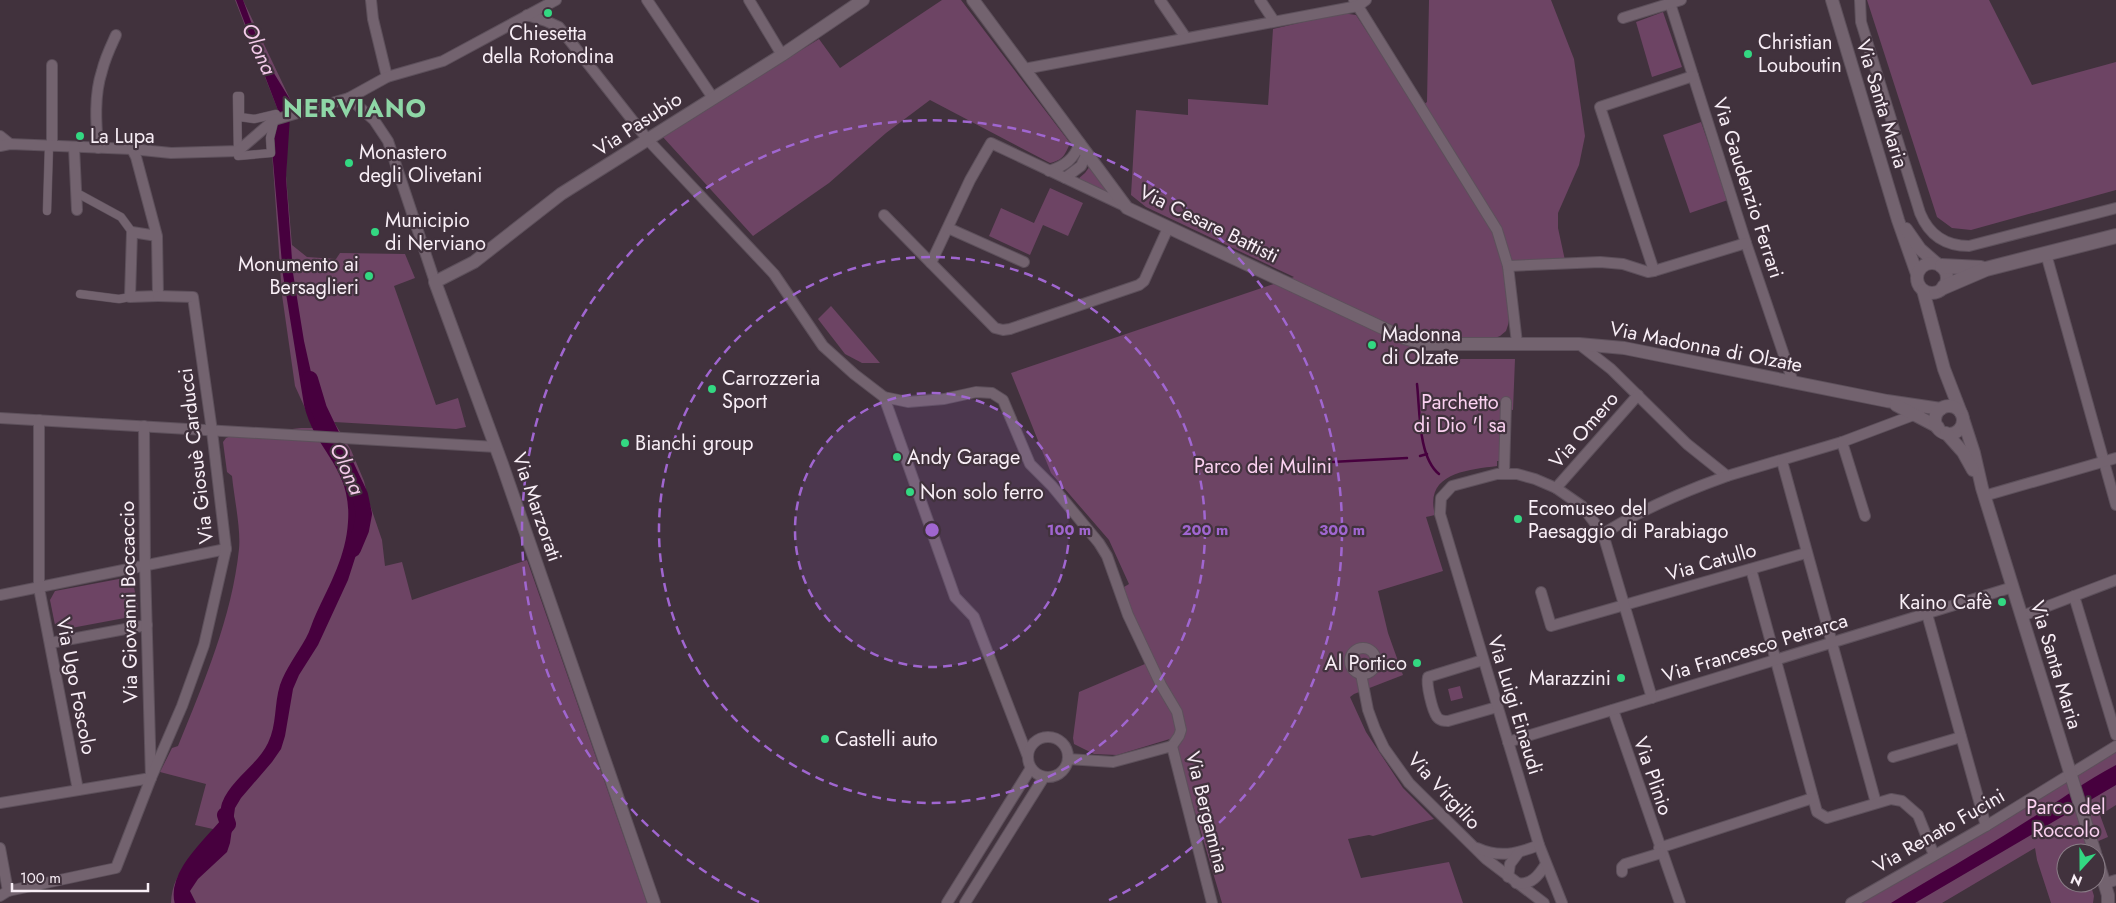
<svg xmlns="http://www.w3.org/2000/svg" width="2116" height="903" viewBox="0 0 2116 903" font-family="Jost,sans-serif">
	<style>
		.green { fill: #6d4464 }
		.water { fill: #47003e }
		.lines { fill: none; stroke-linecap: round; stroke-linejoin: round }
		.stream { stroke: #47003e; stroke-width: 2.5 }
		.river { stroke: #47003e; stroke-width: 16 }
		.pedestrian-casing { stroke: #5d505b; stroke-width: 9 }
		.minor-casing { stroke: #5d505b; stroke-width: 12 }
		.tertiary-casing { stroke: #5d505b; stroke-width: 14 }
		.secondary-casing { stroke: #5d505b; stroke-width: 16 }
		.pedestrian { stroke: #73636f; stroke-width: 8 }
		.minor { stroke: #73636f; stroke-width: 10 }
		.tertiary { stroke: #73636f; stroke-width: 12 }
		.secondary { stroke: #73636f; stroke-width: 14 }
		.ring { fill: none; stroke: #a066d0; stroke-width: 2.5; stroke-dasharray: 9 6 }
		.poi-dot { fill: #33d882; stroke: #41323d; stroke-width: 2 }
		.labels { text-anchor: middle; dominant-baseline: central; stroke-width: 4.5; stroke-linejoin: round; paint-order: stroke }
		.poi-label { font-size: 20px; fill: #f8eef6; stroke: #41323d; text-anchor: start }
		.street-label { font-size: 20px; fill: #f8eef6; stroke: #41323d }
		.park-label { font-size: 20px; fill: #fad1f0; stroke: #41323d }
		.water-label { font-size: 21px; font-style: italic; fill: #f5cceb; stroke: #41323d }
		.district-label { font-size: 25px; font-weight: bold; letter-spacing: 1px; fill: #8ed6a6; stroke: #41323d }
		.centre { fill: #a066d0; stroke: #41323d; stroke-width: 2.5 }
		.ring-label { font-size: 15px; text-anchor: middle; font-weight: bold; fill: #a066d0; stroke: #41323d; stroke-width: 4.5; stroke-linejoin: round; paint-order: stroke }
	</style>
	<rect width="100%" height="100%" fill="#41323d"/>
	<g class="green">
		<path d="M235,0H243L291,101L288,129L286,176L292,245L307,257L336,259L340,253L405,254L415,278L394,286L436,405L458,398L466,427L456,429L334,422L351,450L364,481L369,502L382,540L385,566L402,562L412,600L527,560L647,903H171C173,866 196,859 215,835L213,829L195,825L206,784L160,772L172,748L178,746C204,682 232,617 239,549C241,529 234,497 232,476L227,472L223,442L226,438L231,436L301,428H314L295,386L282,295L271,138L279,113Z"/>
		<path d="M942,0H961L1070,143C1065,155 1063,160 1050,163L930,100L886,133L829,183L753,236L662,136L819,39L840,68Z"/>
		<path d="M1429,0H1551L1574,59L1585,136L1579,165L1558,213V228L1566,265L1505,271L1509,319L1508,325L1506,331L1500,336L1490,340L1426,339L1353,315L1438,359H1515L1513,410L1503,408L1500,461H1497V466C1467,470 1424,473 1435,515L1426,517L1443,571L1378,591L1388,633L1403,675L1354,694L1350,697L1366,732L1403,788L1434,819L1373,836L1369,835L1348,839L1361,878L1449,862L1463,903H1222L1173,738L1117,755L1094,754L1074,744L1073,738L1079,692L1152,661L1127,601L1124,587L1129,584L1109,540L1051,473L1011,373L1294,277L1146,207L1131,195L1136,110L1188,115V99L1268,105L1273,29L1342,13L1356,15L1417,109L1427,102Z"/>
		<path d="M1867,0H1989L2032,85L2116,62V190L1971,230L1952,228L1937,217Z"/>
		<path d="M1663,12L1682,67L1652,77L1636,22Z"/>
		<path d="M1701,122L1728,200L1690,213L1663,135Z"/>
		<path d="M1090,166L1107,192L1078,179L1085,173Z"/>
		<path d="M1050,188L1083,203L1068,236L1043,225L1030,255L989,236L1001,208L1034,223Z"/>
		<path d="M831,306L880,363H862L845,354L818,319Z"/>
		<path d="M124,578L133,582L138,608L130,617L66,629L55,625L50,600L55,591Z"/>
		<path d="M1460,686L1463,698L1451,701L1448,689Z"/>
		<path d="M2116,750V805L2100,815L2108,837L2084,847L2086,853H2066V883H2090L2094,896L2093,903H2051L2037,860L2035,848L1942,903H1858Z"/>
	</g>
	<g class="water">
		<path d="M236,0H243L264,57L291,101L286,178L293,273L304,341L321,417L326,431L338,446L352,472L362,506V523L356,555L348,580L318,645L299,675L293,689L285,736L281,749L272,762L241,798L235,808L230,843L227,852L198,879L190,891L196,903H180C168,875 206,864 217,844C224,832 218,816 222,803C231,779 257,766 268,743C277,725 274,704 280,685C286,668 297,654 306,638C310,631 312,622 316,614C330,584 346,556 348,522C352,466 315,452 304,405L283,275L271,138L279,113Z"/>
		<path d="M2116,765V785L1915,903H1891C1933,877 1977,853 2019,826C2052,806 2082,783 2116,765Z"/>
	</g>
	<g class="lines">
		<g class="stream">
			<path d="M1417,384C1420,410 1418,457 1439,474"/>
			<path d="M1420,456L1427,454"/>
			<path d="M1331,462L1407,458"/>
		</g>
		<g class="river">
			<path d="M310,379L319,409L360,495L364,514L361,530L353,549"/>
			<path d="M183,903C174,876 212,844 228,824L225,815"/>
		</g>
		<g class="pedestrian-casing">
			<g id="pedestrian">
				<path d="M237,96H240V117L254,119L276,114L270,138L271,153L238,156Z"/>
				<path d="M77,193L121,217L132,232"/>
				<path d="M47,211L49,146"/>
				<path d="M80,294L119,299L130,297"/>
			</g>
		</g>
		<g class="minor-casing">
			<g id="minor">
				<path d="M371,0L373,19L387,77"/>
				<path d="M647,0L713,98"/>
				<path d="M749,0L782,55"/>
				<path d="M1160,0L1186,38"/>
				<path d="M1260,0L1274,21"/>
				<path d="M1354,0L1497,230L1508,266L1517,343"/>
				<path d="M1860,0L1861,22L1920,213C1929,235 1945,246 1969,246L2116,208"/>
				<path d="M1670,3L1746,243L1793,382"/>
				<path d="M527,15L546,21L559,27L648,140L774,274L823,346L854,374L884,397L908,402L944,399L976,392L992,393L1003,400L1030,464L1052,486L1099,543L1107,556L1128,615L1161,685L1177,712L1181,730L1179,736L1172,746"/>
				<path d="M1623,18L1681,0"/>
				<path d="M52,65V146"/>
				<path d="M1024,69L1358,6L1366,0"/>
				<path d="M349,98L387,77L443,61L556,0"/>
				<path d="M0,136L10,144"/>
				<path d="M0,146L10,144L132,149L171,153L238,151L274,120L349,98L374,120L388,141L435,282"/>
				<path d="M74,147L77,210"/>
				<path d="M98,148C96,123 94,95 102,71C105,58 111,46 116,35"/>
				<path d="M132,149L136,157L157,236L158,296L130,297L132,232L157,236"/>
				<path d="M1049,171C1065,166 1074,159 1080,143"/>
				<path d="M1065,178L1081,166L1087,153"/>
				<path d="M884,215L931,263L970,180L991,143L1127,207"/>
				<path d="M948,228L1024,262"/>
				<path d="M2046,254L2116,505"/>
				<path d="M931,263L995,328L1003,330L1010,329L1139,285L1144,281L1168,228"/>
				<path d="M1508,266L1600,262L1623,264L1648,272L1654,271L1746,243"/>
				<path d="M1654,271L1600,107L1693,76"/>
				<path d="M1579,344L1611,369L1687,444L1727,476L1842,442L1919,413"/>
				<path d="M884,397L955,597L974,617L1028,757"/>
				<path d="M0,418L496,447"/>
				<path d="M39,420V588L78,790"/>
				<path d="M1842,442L1865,516"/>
				<path d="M1782,461L1876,803"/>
				<path d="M1504,474L1506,402"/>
				<path d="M1556,488L1638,395"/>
				<path d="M1984,496L2116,458"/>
				<path d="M1603,534C1640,510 1685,491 1727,476"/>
				<path d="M1751,569L1817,812L1827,818L1891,799L1902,801L1918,815L1934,855"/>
				<path d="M1541,592L1551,626L1806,553"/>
				<path d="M0,595L226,549"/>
				<path d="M2074,596L2116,735"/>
				<path d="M1927,614L1986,826"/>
				<path d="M2022,616L2116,580"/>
				<path d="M50,643L147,625"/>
				<circle cx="1363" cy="661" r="13"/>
				<path d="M1483,660L1428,677C1426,684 1432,710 1437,717C1440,721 1444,721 1448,721L1497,707"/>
				<path d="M1361,674L1368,710L1375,729L1384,748L1409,783L1486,859L1544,903"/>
				<path d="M1613,710L1680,903"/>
				<circle cx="1048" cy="757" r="20"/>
				<path d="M1508,742L2013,587"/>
				<path d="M1893,757L1961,737"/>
				<path d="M1068,759L1113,762L1172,746L1212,903"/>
				<path d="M0,803L151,778L145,566L144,426"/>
				<path d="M0,848L8,891"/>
				<path d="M1477,848C1499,858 1517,854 1539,845"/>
				<path d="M1659,848L1813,798"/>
				<path d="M1622,872V867L1625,864L1661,853"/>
				<path d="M1508,877L1510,864L1519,852"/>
				<path d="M1516,883C1531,886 1539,875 1546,864"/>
				<path d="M2104,884L2116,880"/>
				<path d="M0,896L8,891L116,868L151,778L182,706L204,645L226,549L212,431L193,297L158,296"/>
				<path d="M947,903L1031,768"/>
				<path d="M965,903L1044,777"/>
				<path d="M1562,903L1539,845L1440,514L1441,498L1452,486L1497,474H1517L1535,479L1556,488L1582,506L1603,534L1652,698"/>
				<path d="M1851,903L1986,826L2116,746"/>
			</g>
		</g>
		<g class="tertiary-casing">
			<g id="tertiary">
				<path d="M973,0L1127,208L1404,338L1426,344H1579L1624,348L1887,401L1941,409"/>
				<path d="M1832,0L1898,220L1917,274"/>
				<path d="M1906,229L1920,249L1936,263"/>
				<circle cx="1932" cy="278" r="15"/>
				<path d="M1923,290L1944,369L1961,413"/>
				<path d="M1896,405L1938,427"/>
				<circle cx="1949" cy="420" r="14"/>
				<path d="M1963,419L1974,453L1982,488L2095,853"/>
				<path d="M1946,433L1963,452L1973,470"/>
				<path d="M2096,856L2108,895V903"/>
				<path d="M654,903L502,464L435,282L474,262L561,194L782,55L863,0"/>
			</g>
		</g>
		<g class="secondary-casing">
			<g id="secondary">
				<path d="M1942,266L1981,268"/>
				<path d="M1944,287L1986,269L2116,236"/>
			</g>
		</g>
		<use href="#pedestrian" class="pedestrian"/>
		<use href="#minor" class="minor"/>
		<use href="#tertiary" class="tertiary"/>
		<use href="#secondary" class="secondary"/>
	</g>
	<circle cx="932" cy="530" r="137" fill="#a066d0" fill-opacity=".12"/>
	<g class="ring">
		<circle cx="932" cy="530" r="137"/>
		<circle cx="932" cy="530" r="273"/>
		<path d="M759 902A410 410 0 1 1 1105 902"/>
	</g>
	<g class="poi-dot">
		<circle cx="548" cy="13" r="5"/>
		<circle cx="1748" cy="54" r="5"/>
		<circle cx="80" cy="136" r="5"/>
		<circle cx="349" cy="163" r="5"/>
		<circle cx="375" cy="232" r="5"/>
		<circle cx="369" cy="276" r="5"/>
		<circle cx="1372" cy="345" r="5"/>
		<circle cx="712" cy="389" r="5"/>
		<circle cx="625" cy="443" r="5"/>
		<circle cx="897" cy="457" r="5"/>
		<circle cx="910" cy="492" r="5"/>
		<circle cx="1518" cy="519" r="5"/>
		<circle cx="2002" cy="602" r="5"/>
		<circle cx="1417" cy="663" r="5"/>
		<circle cx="1621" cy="678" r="5"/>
		<circle cx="825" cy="739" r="5"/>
	</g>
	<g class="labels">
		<g class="poi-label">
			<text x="548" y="33" text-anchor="middle">Chiesetta<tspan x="548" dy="23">della Rotondina</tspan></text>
			<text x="1758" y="42">Christian<tspan x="1758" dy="23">Louboutin</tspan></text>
			<text x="90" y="136">La Lupa</text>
			<text x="359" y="152">Monastero<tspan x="359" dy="23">degli Olivetani</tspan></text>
			<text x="385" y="220">Municipio<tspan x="385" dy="23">di Nerviano</tspan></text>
			<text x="359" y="264" text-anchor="end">Monumento ai<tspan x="359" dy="23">Bersaglieri</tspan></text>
			<text x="1382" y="334">Madonna<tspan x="1382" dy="23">di Olzate</tspan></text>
			<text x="722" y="378">Carrozzeria<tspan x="722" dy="23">Sport</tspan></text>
			<text x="635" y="443">Bianchi group</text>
			<text x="907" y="457">Andy Garage</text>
			<text x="920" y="492">Non solo ferro</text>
			<text x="1528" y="508">Ecomuseo del<tspan x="1528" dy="23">Paesaggio di Parabiago</tspan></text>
			<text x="1992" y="602" text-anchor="end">Kaino Cafè</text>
			<text x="1407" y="663" text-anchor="end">Al Portico</text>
			<text x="1611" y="678" text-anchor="end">Marazzini</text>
			<text x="835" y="739">Castelli auto</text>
		</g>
		<g class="street-label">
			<text transform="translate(1882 104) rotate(73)">Via Santa Maria</text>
			<text transform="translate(638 124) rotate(-33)">Via Pasubio</text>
			<text transform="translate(1748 188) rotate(72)">Via Gaudenzio Ferrari</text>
			<text transform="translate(1209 224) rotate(26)">Via Cesare Battisti</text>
			<text transform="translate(1706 347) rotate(11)">Via Madonna di Olzate</text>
			<text transform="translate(1584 430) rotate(-49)">Via Omero</text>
			<text transform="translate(196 456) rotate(-97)">Via Giosuè Carducci</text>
			<text transform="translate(537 507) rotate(71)">Via Marzorati</text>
			<text transform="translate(1711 562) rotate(-16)">Via Catullo</text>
			<text transform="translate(129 602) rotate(-91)">Via Giovanni Boccaccio</text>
			<text transform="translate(1755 648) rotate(-17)">Via Francesco Petrarca</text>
			<text transform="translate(2056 665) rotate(73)">Via Santa Maria</text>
			<text transform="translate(76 686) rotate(79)">Via Ugo Foscolo</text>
			<text transform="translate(1515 705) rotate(73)">Via Luigi Einaudi</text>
			<text transform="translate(1653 776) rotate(71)">Via Plinio</text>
			<text transform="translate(1444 791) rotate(47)">Via Virgilio</text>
			<text transform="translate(1207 812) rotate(76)">Via Bergamina</text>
			<text transform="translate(1939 831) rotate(-30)">Via Renato Fucini</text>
		</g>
		<g class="park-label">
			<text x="1460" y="402">Parchetto<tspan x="1460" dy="23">di Dio 'l sa</tspan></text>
			<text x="1263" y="466">Parco dei Mulini</text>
			<text x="2066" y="807">Parco del<tspan x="2066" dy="23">Roccolo</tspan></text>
		</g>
		<g class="water-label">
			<text transform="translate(259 49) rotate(66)">Olona</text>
			<text transform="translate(347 469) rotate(66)">Olona</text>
		</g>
		<g class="district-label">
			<text x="355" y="108">NERVIANO</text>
		</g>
	</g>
	<circle cx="932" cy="530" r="8" class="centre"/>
	<g class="ring-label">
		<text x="1069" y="535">100 m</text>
		<text x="1205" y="535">200 m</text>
		<text x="1342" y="535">300 m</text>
	</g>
	<g transform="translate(2081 868) rotate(201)"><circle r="24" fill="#41323d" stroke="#8a7d87"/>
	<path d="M0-4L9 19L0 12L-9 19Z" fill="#33d882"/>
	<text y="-8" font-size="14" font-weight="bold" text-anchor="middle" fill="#f8eef6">N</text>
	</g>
	<path d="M12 883v8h136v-8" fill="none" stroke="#f8eef6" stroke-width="2.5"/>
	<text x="20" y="883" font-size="15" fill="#f8eef6" stroke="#41323d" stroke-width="4" paint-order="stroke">100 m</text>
</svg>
